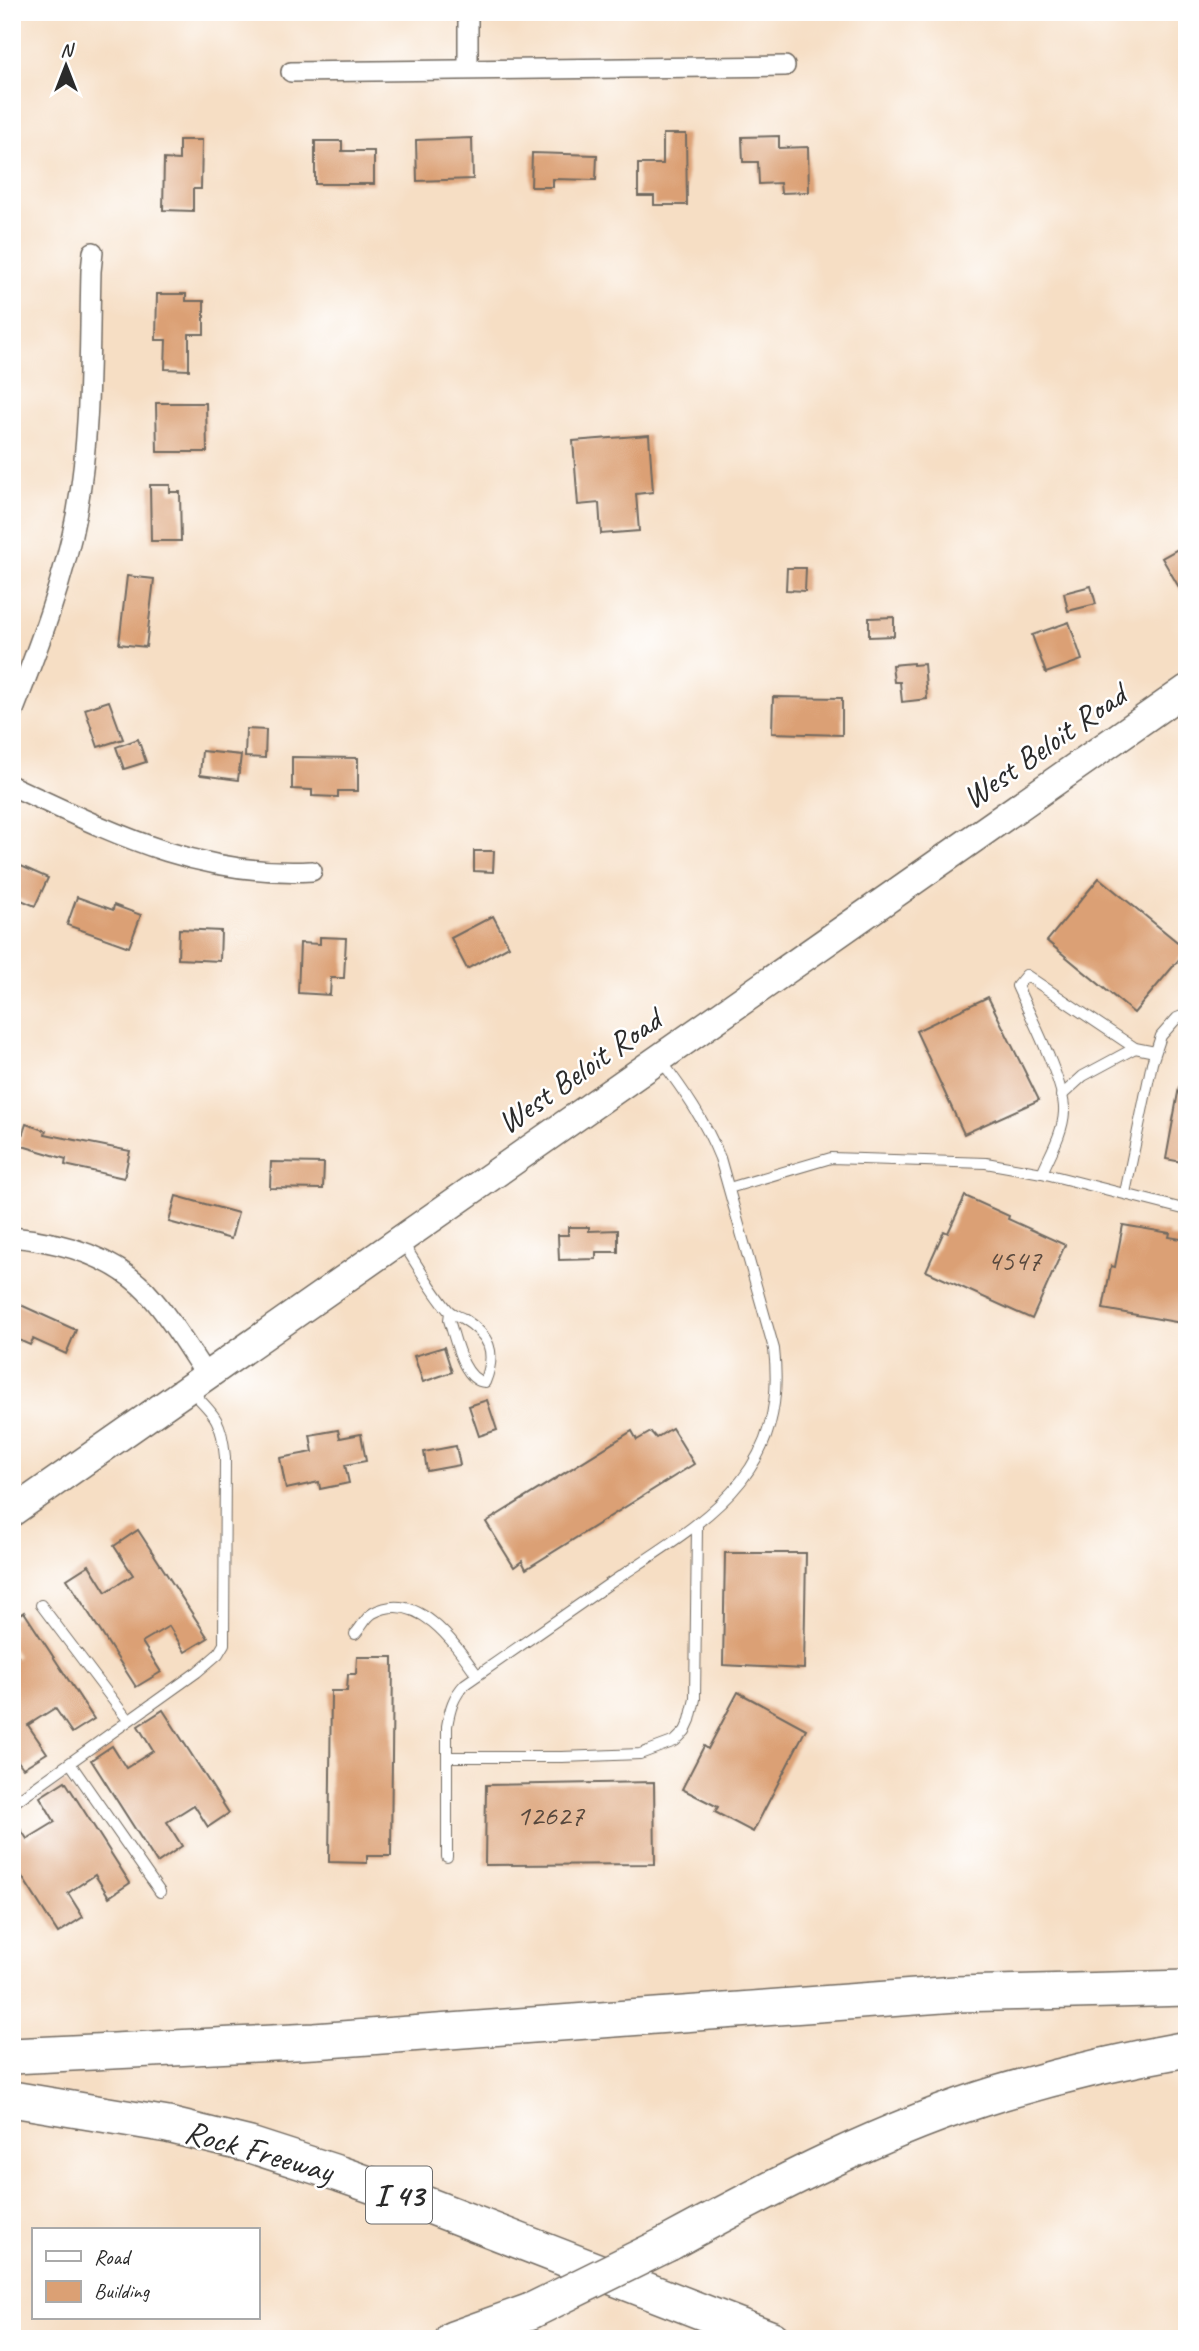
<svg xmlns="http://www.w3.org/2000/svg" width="1199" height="2351" viewBox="0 0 1199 2351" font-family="Caveat,sans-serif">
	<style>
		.building { fill: #dba074 }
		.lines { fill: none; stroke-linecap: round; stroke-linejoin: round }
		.lane-casing { stroke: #726a61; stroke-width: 12 }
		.street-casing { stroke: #726a61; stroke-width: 22 }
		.secondary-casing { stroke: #726a61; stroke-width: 31 }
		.highway-casing { stroke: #726a61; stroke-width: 38 }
		.lane { stroke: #fff; stroke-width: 10 }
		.street { stroke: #fff; stroke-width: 19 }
		.secondary { stroke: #fff; stroke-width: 28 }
		.highway { stroke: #fff; stroke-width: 35 }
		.highway-bridge-casing { stroke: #726a61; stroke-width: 38; stroke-linecap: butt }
		.highway-bridge { stroke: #fff; stroke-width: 35 }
		.labels { text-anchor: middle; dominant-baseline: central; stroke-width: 5; stroke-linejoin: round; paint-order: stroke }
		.number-label { font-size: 30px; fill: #57483d }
		.shield { fill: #fff; stroke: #6b6b6b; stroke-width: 2 }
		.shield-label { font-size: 32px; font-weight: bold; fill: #2b2b2b }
		.street-label { font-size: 33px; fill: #2b2b2b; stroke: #fff }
	</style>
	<rect width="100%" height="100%" fill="#fff"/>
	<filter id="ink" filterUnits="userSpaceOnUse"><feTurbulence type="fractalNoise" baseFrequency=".0143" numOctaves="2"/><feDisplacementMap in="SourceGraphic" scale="14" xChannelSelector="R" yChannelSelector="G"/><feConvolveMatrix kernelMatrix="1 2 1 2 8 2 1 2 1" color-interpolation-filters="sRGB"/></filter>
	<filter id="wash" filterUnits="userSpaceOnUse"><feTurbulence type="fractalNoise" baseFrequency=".00686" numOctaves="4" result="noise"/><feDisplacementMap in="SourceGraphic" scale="28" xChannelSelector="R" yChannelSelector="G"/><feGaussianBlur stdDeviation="1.57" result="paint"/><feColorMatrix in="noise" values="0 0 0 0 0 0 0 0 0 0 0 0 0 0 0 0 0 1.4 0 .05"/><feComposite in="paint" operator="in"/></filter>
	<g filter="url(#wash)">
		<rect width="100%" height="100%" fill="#f6dec4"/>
		<g id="blocks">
			<g class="building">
				<path d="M663,134H686L687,205H654V196H638V164H663Z"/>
				<path d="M779,136V148L808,147L809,192L781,193L780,183L759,184L758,162H743L742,137Z"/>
				<path d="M472,138L473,179L417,181L416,140Z"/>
				<path d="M179,140H202L201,189H193V211L163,210L164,159L179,160Z"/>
				<path d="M315,141H342V151H374V184H315Z"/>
				<path d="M532,153L597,155L596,180L553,179V187H531Z"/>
				<path d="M157,294H186V301H204V334H189V370L165,369L166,340H156Z"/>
				<path d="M156,403H206L207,452H157Z"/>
				<path d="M649,435L653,492L636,494L639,531L601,534L599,503L578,505L573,441Z"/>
				<path d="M150,485H170V492H180L181,541H151Z"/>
				<path d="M1187,544V601L1162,558Z"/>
				<path d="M787,568H806L805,591L786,590Z"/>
				<path d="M127,576L154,579L146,647L119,644Z"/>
				<path d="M1091,586L1096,604L1068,611L1064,593Z"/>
				<path d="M894,617V636L869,637V618Z"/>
				<path d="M1069,622L1082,660L1046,673L1032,635Z"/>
				<path d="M913,663V665L924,664L927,699L902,702L900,682H894L892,665Z"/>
				<path d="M773,697L842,698V735L772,733Z"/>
				<path d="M109,701L123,739L98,747L85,709Z"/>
				<path d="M246,729L266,730L265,758L245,757Z"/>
				<path d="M138,739L146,762L124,769L116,747Z"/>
				<path d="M202,751L241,755L238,780L200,775Z"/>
				<path d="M292,757L358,758V791H338V797L312,796V790L292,789Z"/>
				<path d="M474,851H494L493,872L474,871Z"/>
				<path d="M12,862L48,878L35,906L12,896Z"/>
				<path d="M1099,878L1187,950L1134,1013L1047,941Z"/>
				<path d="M77,897L113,910L114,905L141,915L129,947L67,925Z"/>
				<path d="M493,916L509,946L467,969L451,938Z"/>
				<path d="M179,929L221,931L220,961L178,959Z"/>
				<path d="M320,937L346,938L344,978H331L330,995L298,993L300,943L320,944Z"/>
				<path d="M988,997L1039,1100L964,1134L916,1031Z"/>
				<path d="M1179,1087L1187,1088V1163L1166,1159Z"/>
				<path d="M26,1124L46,1131L45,1134L130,1151L124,1178L65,1165L66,1159L19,1145Z"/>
				<path d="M271,1162L324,1163L323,1189L270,1188Z"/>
				<path d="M176,1196L238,1213L231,1239L169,1222Z"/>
				<path d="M965,1196L1009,1216L1008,1219L1065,1245L1032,1319L926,1271L944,1231L948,1233Z"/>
				<path d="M1123,1225L1170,1233L1169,1237L1187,1240V1324L1103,1309L1111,1266L1115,1267Z"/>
				<path d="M568,1227H589V1231L618,1230V1252H596V1259L559,1260L558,1235H568Z"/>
				<path d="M12,1301L76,1330L66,1354L33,1339L30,1345L12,1337Z"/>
				<path d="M444,1347L452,1372L423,1382L414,1356Z"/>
				<path d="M487,1400L497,1430L479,1436L469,1406Z"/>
				<path d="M672,1428L694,1464L526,1569L522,1561L514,1567L486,1522L632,1431L637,1440L651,1432L656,1438Z"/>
				<path d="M338,1430L340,1438L361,1434L366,1461L345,1465L349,1483L320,1489L319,1482L286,1489L280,1458L313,1452L310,1435Z"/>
				<path d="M456,1446L460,1465L427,1471L424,1452Z"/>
				<path d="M138,1530L208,1638L185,1652L169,1626L142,1642L161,1672L136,1687L67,1579L89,1565L106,1592L133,1575L114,1546Z"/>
				<path d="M725,1553H806L804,1669L723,1665Z"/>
				<path d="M24,1612L94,1719L72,1733L55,1708L28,1725L47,1753L23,1768L12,1753V1660L18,1656L12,1647V1620Z"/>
				<path d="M357,1657H393L391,1856H367V1863L329,1862L331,1691H347L348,1674H356Z"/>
				<path d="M738,1692L806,1729L753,1832L715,1812L718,1807L682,1789L704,1746L708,1749Z"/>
				<path d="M163,1710L229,1813L208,1827L194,1805L167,1822L182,1846L157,1863L91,1760L112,1746L126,1768L153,1751L138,1726Z"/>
				<path d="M65,1781L130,1883L109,1897L95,1875L68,1893L83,1917L58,1933L12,1861V1816L27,1839L55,1822L40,1797Z"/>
				<path d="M654,1782L655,1864L485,1865L486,1785Z"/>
			</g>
		</g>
	</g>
	<g filter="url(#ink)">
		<use href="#blocks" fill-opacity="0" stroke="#726a61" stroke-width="2"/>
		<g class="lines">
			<g class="lane-casing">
				<g id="lane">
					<path d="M1061,1096L1083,1076L1135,1048"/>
					<path d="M1042,1173C1050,1154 1063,1133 1064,1112C1066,1085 1029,1013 1017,986L1026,975L1135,1048L1155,1052"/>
					<path d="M729,1188L831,1158L986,1163L1042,1173L1187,1210"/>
					<path d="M1125,1193L1152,1063L1161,1036L1177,1018L1187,1014"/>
					<path d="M402,1242C417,1264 431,1290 448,1310C452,1314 457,1316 462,1318C490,1335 497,1352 485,1382C463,1381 455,1338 449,1320L450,1312"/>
					<path d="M41,1605L128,1720"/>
					<path d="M355,1634C361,1628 366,1617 373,1613C418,1588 456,1645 477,1675"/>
					<path d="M447,1757H562L640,1754L675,1741L685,1731L690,1720L695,1699L697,1525"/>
					<path d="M70,1763L160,1892"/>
					<path d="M12,1804L197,1672L218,1654L224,1644L225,1457C222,1422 216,1415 191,1391"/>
					<path d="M447,1857V1726C450,1709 453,1697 465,1684C513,1651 561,1617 609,1584C702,1521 789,1479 774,1349L720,1158C705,1121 684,1091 660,1059"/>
				</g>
			</g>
			<g class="street-casing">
				<g id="street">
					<path d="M468,12V69"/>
					<path d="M291,72L785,66"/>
					<path d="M12,715C38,648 64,581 77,511C91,433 89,350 91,271L93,252"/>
					<path d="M12,786C113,833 198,877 312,871"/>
					<path d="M12,1237C65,1242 118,1257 153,1299C173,1322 189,1350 206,1375"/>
				</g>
			</g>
			<g class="secondary-casing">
				<path id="secondary" d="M12,1512L1187,689"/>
			</g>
			<g class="highway-casing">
				<g id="highway">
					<path d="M12,2056L314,2041L956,1994L1187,1988"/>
					<path d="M12,2099L168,2125L250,2145L340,2174L422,2203L772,2339"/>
					<path d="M669,2243C774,2186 885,2128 1000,2093C1061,2075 1124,2060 1187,2049"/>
					<path d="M453,2339L531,2311"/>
				</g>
			</g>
			<use href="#lane" class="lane"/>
			<use href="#street" class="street"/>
			<use href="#secondary" class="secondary"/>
			<use href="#highway" class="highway"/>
			<g class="highway-bridge-casing">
				<path id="highway-bridge" d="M531,2311L669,2243"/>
			</g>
			<use href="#highway-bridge" class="highway-bridge"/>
		</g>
	</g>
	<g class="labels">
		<g class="number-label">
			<text x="1014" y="1260">4547</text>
			<text x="550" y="1815">12627</text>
		</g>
		<rect class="shield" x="366" y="2166.5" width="66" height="57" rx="5"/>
		<g class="shield-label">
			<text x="399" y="2195">I 43</text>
		</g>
		<g class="street-label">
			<text transform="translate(1044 746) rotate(-35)">West Beloit Road</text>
			<text transform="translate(579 1071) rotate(-35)">West Beloit Road</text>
			<text transform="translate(259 2151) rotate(16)">Rock Freeway</text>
		</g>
	</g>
	<rect width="1199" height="2351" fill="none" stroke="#fff" stroke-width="42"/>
	<rect x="32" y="2228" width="228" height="91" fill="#ffffff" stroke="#aaaaaa" stroke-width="2"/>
	<rect x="46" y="2251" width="35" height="10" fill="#ffffff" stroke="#aaaaaa" stroke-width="2"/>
	<text x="94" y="2264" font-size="21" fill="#2b2b2b">Road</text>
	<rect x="46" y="2281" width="35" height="21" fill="#dba074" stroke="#aaaaaa" stroke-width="2"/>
	<text x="94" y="2298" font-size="21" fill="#2b2b2b">Building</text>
	<g transform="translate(66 66)" stroke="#ffffff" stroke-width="5" paint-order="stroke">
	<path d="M0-5L12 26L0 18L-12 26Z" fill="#2b2b2b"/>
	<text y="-10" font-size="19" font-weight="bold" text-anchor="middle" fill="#2b2b2b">N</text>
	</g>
</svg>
